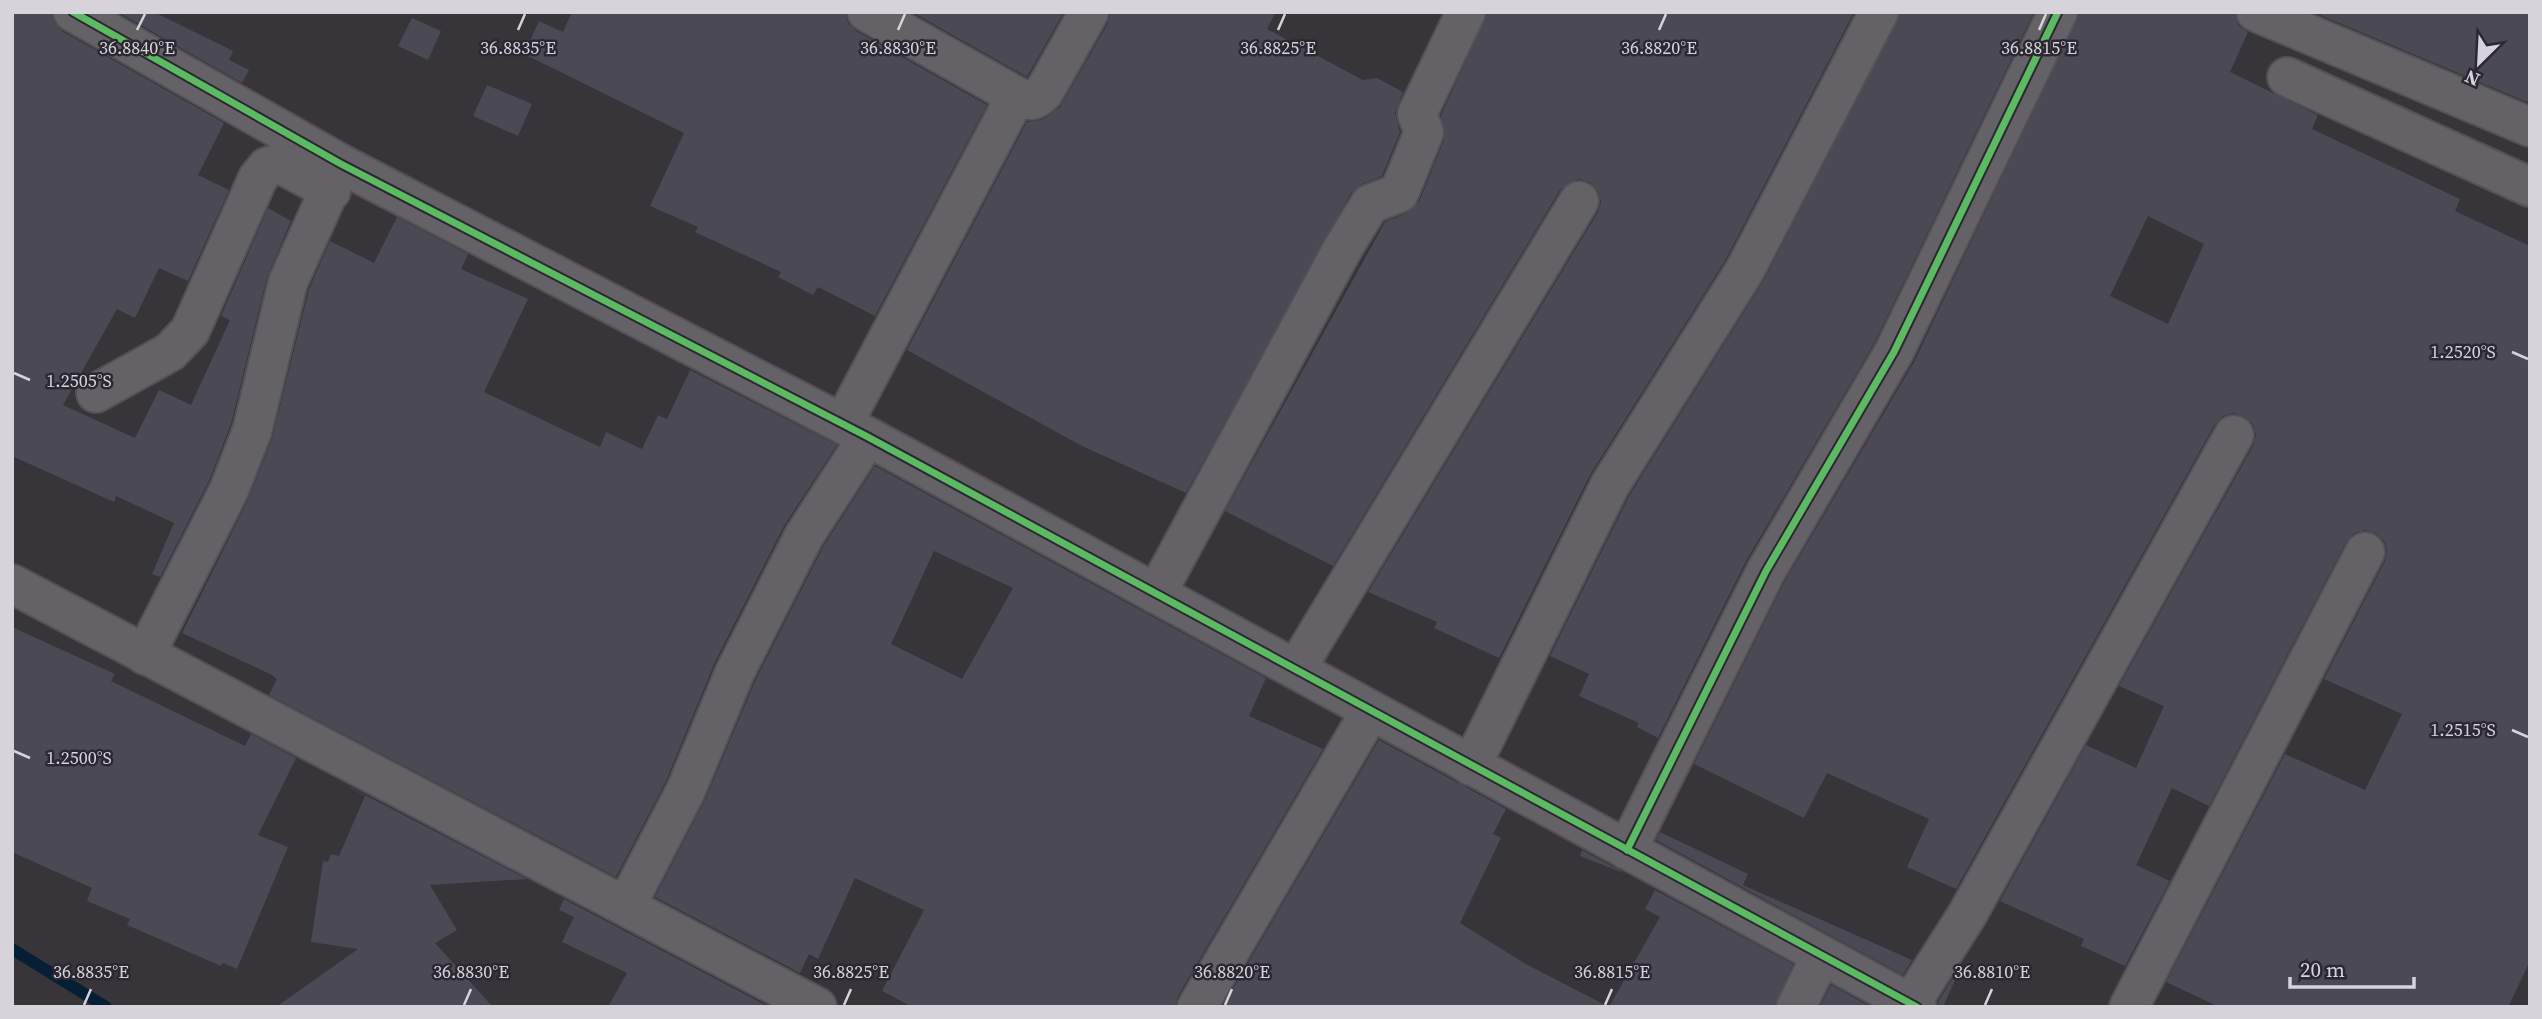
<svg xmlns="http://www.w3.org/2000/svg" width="2542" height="1019" viewBox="0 0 2542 1019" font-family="'Source Serif 4',serif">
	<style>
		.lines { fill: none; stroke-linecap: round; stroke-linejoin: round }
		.stream { stroke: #052035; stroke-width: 12 }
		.building { fill: #4b4954; fill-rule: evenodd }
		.minor-casing { stroke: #535056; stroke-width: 42 }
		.minor { stroke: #646266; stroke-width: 38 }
		.cycleway-casing { stroke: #2c2832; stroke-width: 11 }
		.cycleway { stroke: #5cba63; stroke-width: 7 }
		.ticks { fill: none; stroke: #d6d3da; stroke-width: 2.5 }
		.ticks-label { font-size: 18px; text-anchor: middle; fill: #d6d3da; stroke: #2c2832; stroke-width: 5; stroke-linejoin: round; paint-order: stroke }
	</style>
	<rect width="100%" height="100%" fill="#37343a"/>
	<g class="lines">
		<path class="stream" d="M12,949L106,1007"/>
	</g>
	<g class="building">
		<path d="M12,12H51L54,22L62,31L224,123L198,175L229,190L188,281L159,268L135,318L117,309L63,405L135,438L159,390L191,405L230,320L221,316L268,208L291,221L267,277L231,424L209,481L160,577L152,574L174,523L116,496L114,502L12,456Z"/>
		<path d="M118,12H154L233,51L229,60L249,70L242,83Z"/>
		<path d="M572,12H845L848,23L856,31L987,105L875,316L818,287L813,295L778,277L781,272L695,232L698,227L650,206L684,133L524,54L539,21L563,32Z"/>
		<path d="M912,12H1064L1027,77Z"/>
		<path d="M1111,12H1276L1267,29L1363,80L1377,78L1403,92L1395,113L1400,132L1382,176L1362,184L1351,193L1186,493L1082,446L907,350L1027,122L1044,119L1060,107L1108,23Z"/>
		<path d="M1488,12H1854L1726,259L1590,475L1499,658L1434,628L1437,622L1368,592L1598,212L1601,202L1598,191L1590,182L1579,179L1569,182L1560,190L1333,566L1225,511L1385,222L1407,213L1419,202L1444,140L1441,115Z"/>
		<path d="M1901,12H2034L1875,342L1746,561L1658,738L1637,727L1639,723L1579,696L1589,674L1550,656L1629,496L1764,280Z"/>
		<path d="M2080,12H2235L2238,25L2248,32L2230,72L2318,115L2312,129L2460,199L2455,211L2530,246V961L2508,1007H2219L2166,982L2285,754L2365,790L2402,714L2324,679L2385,561L2387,550L2384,541L2376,533L2365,530L2354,533L2346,542L2209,806L2172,788L2136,865L2170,881L2125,966L2081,946L2084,939L2000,901L2086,745L2136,768L2164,706L2119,686L2253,446L2256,435L2253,424L2244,416L2233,413L2223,416L2215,424L1956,889L1907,867L1929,819L1827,773L1804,818L1694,764L1785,581L1914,362ZM2148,216L2204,244L2168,324L2110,296Z"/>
		<path d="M2313,12H2530V96L2527,102Z"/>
		<path d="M412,18L441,31L428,60L398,46Z"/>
		<path d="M487,85L532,104L518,136L473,116Z"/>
		<path d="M397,217L468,254L461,269L528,299L484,392L600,447L606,432L642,449L658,415L667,419L690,370L837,445L784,526L715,662L666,781L616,877L269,695L277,679L272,675L182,633L248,500L272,439L309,289L330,241L374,263Z"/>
		<path d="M875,466L1266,678L1249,716L1323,749L1178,996L1175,1007H912L882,991L924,910L855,878L818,959L809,954L800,973L655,897L706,798L755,681L823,547ZM934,551L1013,588L962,679L891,644Z"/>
		<path d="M12,627L115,674L111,681L245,746L251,734L296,758L258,835L288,847L237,969L223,963L221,966L127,925L130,919L87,901L92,888L12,852Z"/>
		<path d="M1379,740L1506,809L1493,834L1501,838L1460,923L1524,963L1609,1007H1222Z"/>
		<path d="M336,780L527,879L430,885L457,930L435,943L493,1007H276L358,949L311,942L323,861L328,862L331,854L339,856L365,796Z"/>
		<path d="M1660,832L1748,874L1743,885L1912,960L1903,975L1656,840Z"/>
		<path d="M1582,850L1617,869L1626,874L1580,856Z"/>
		<path d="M1655,890L1793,964L1774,1007H1609L1660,917L1645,909Z"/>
		<path d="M564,899L769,1007H608L627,973L562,942L574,917L559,910Z"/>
		<path d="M1952,979L1955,980L1943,1007H1939L1938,1002Z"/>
		<path d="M1831,985L1871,1007H1820Z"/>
	</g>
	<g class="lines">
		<g class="minor-casing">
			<g id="minor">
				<path d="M73,12L341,164L868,437L1917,1007"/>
				<path d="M867,12L1016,96"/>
				<path d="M2256,12L2530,127"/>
				<path d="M2287,77L2530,187"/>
				<path d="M96,393L170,352L190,331L258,178L267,167L279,163L331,191"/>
				<path d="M843,424L1016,96C1028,102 1035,102 1044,92L1089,12"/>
				<path d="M12,584L817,1007"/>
				<path d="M1156,594L1343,248L1370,204L1399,193L1424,132L1417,114L1466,12"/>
				<path d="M145,655L229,490L252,431L288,282L341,164"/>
				<path d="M1296,669L1579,201"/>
				<path d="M1471,766L1610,485L1745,270L1879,12"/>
				<path d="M1627,850L1766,571L1894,352L2058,12"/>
				<path d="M627,904L686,790L735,672L804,536L868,437"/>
				<path d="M1911,1003L1967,915L2234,435"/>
				<path d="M1197,1007L1370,712"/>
				<path d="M1796,1007L1821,956"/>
				<path d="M2129,1007L2365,552"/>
			</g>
		</g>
		<use href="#minor" class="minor"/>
		<g class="cycleway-casing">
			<g id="cycleway">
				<path d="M73,12L341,164L868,437L1917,1007"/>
				<path d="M1627,850L1766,571L1894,352L2058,12"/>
			</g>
		</g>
		<use href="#cycleway" class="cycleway"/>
	</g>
	<path class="ticks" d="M137,30L145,14M518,30L525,14M898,30L905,14M1278,30L1285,14M1659,30L1666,14M2039,30L2046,14M2512,352L2528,359M14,373L30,380M2512,730L2528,737M14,751L30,758M84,1005L91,989M464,1005L471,989M844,1005L851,989M1225,1005L1232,989M1605,1005L1612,989M1985,1005L1992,989"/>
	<g class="ticks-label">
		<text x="137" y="54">36.8840°E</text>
		<text x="518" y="54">36.8835°E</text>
		<text x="898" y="54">36.8830°E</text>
		<text x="1278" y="54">36.8825°E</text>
		<text x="1659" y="54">36.8820°E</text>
		<text x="2039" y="54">36.8815°E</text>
		<text x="2463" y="358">1.2520°S</text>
		<text x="79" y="387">1.2505°S</text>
		<text x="2463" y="736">1.2515°S</text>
		<text x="79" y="764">1.2500°S</text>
		<text x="91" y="978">36.8835°E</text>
		<text x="471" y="978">36.8830°E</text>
		<text x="851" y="978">36.8825°E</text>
		<text x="1232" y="978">36.8820°E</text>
		<text x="1612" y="978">36.8815°E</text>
		<text x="1992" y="978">36.8810°E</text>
	</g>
	<rect width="2542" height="1019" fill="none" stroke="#d6d3da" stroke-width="28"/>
	<g transform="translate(2479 63) rotate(204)" stroke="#2c2832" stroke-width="5" paint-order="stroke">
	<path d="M0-5L12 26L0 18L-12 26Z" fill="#d6d3da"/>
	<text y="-10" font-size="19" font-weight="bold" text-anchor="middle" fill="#d6d3da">N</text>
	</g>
	<path d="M2290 977v10h124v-10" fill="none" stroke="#d6d3da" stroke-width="3.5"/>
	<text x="2300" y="977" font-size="21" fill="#d6d3da" stroke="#2c2832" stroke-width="5" paint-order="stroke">20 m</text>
</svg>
